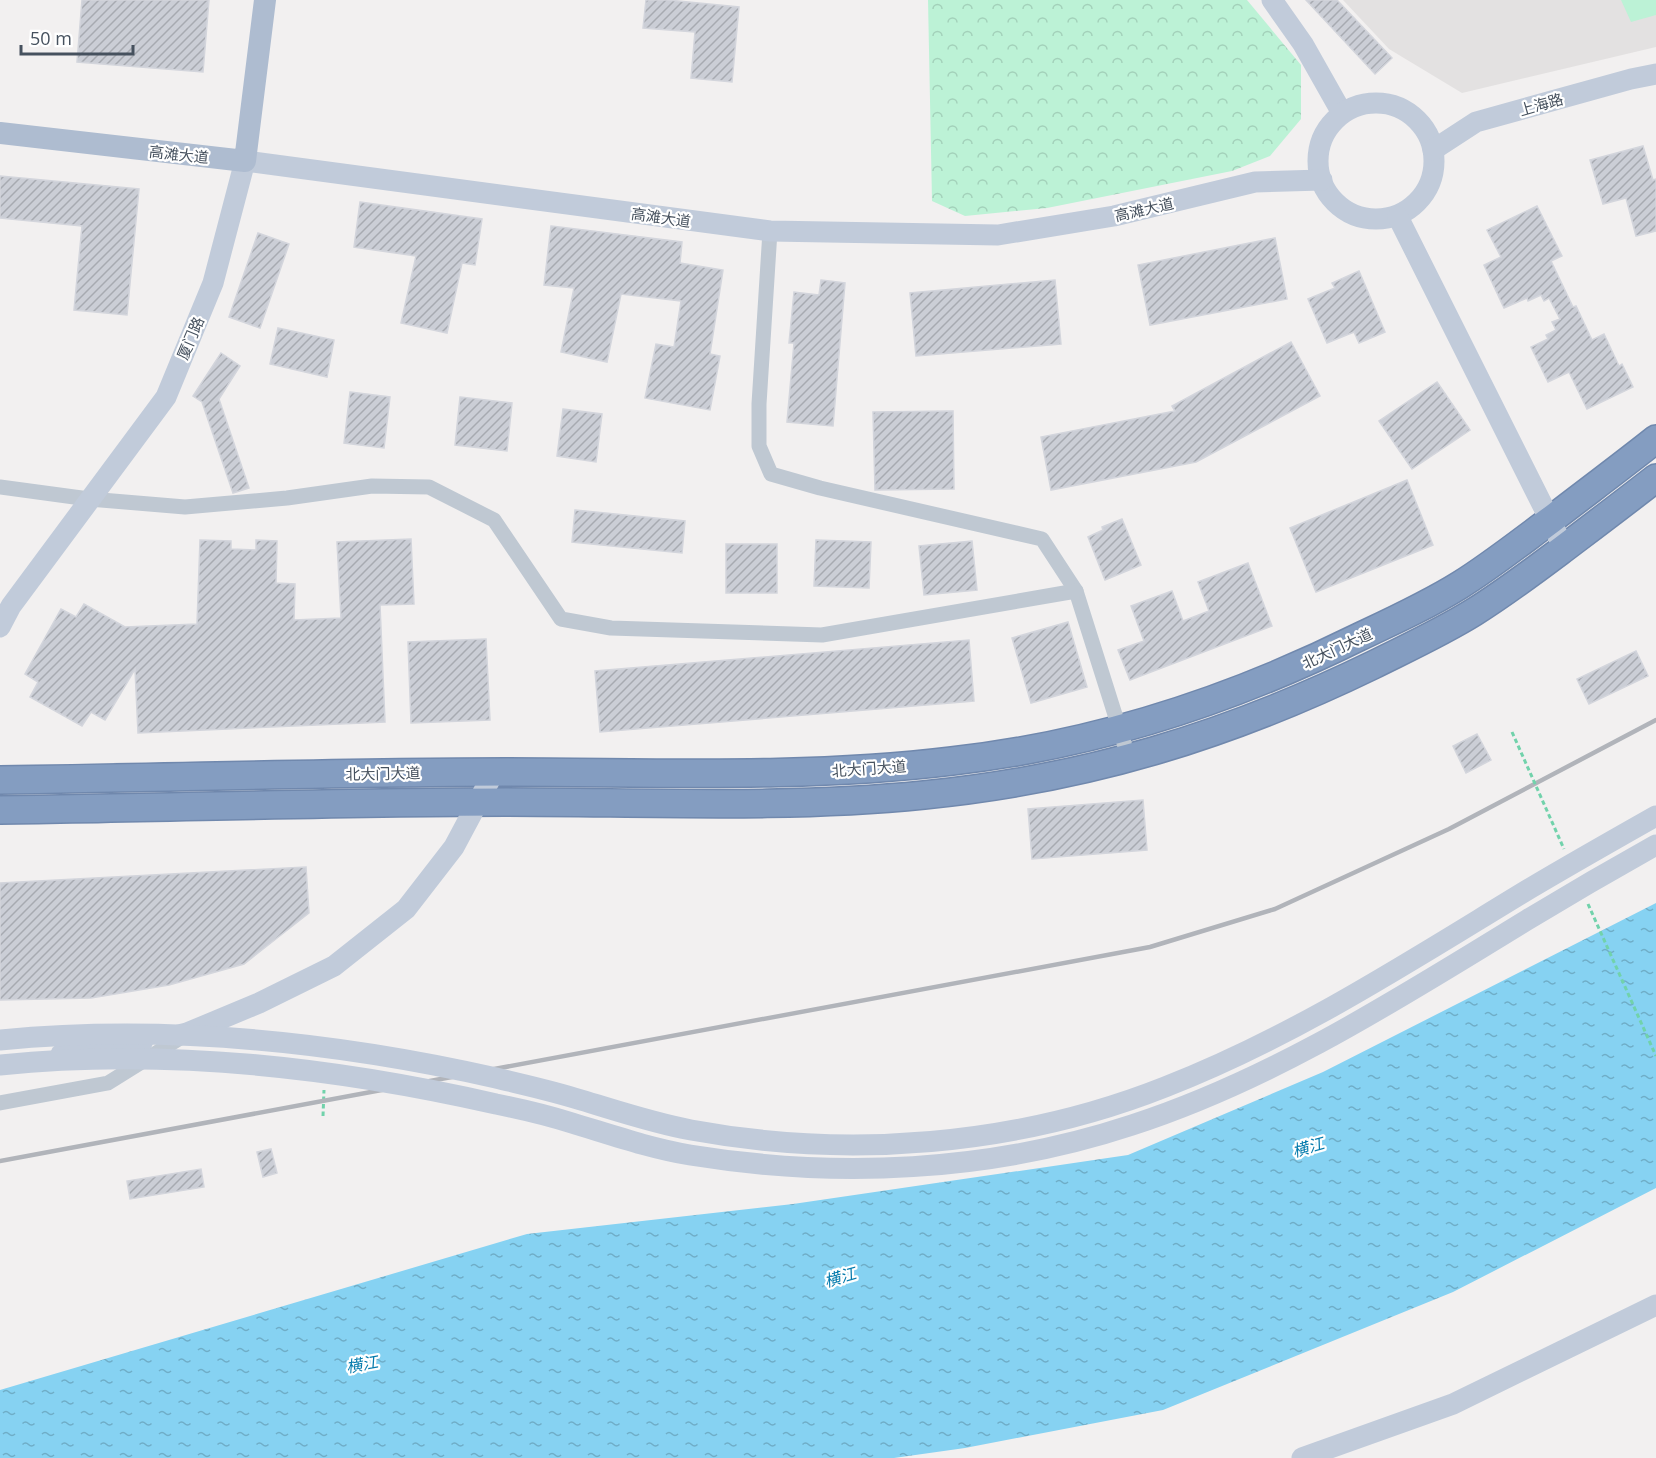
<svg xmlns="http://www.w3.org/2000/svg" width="1656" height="1458" viewBox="0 0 1656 1458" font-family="'Open Sans','Noto Sans SC',sans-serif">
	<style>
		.education { fill: #e3e1e1 }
		.green { fill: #bcf2d6 }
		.forest { fill: url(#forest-crowns) }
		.water { fill: url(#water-ripples) }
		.building { fill: url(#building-hatch); stroke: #d3d5dc; stroke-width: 1.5 }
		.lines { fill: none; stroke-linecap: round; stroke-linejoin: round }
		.highway-casing { stroke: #7088ad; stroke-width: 30 }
		.path { stroke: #71d2ab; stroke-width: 3; stroke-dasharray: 4.5 3; stroke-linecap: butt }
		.street { stroke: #bfc8d2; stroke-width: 15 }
		.secondary { stroke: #c1cbda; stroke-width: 21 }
		.primary { stroke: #aebcd0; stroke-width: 22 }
		.highway { stroke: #849dc1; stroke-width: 27 }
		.rail { stroke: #b1b4ba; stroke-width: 4.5 }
		.path-bridge { stroke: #71d2ab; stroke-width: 3; stroke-dasharray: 4.5 3; stroke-linecap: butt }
		.secondary-bridge { stroke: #c1cbda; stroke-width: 21 }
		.labels { text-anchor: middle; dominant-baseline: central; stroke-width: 4.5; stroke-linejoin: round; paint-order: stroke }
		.street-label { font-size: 15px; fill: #46515e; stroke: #fff }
		.water-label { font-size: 16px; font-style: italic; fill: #047aac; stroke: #fff }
	</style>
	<defs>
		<pattern id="forest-crowns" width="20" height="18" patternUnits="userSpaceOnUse" patternTransform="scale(1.5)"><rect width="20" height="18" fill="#bcf2d6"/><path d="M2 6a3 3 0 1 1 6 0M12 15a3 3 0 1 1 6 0" fill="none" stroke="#a3d1ba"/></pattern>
		<pattern id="water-ripples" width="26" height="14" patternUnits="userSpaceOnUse" patternTransform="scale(1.5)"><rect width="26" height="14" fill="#86d2f2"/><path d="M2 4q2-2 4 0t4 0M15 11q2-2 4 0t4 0" fill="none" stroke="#6fadc7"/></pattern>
		<pattern id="building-hatch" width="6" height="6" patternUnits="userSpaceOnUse" patternTransform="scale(1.5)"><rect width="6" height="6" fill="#cbced6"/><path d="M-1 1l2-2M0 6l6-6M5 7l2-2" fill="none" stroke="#a7aab1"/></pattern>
	</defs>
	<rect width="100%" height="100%" fill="#f2f0f0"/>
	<path class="education" d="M1343,0H1656V47L1462,93L1389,49Z"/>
	<path class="green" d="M1621,0H1656V15L1631,22Z"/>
	<path class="forest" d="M928,0H1247L1301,65V119L1270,156L1232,171L1047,208L965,216L932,201Z"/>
	<path class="water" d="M1656,903V1188L1453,1292L1163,1410L965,1448L894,1458H0V1390L527,1234L793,1204L1128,1155L1323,1072Z"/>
	<g class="building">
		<path d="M82,0H209L203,72L77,62Z"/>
		<path d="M646,0H668L739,7L732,82L691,78L695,32L643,28Z"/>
		<path d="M1306,0H1337L1392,58L1375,74Z"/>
		<path d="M1643,146L1653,180L1656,179V231L1636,236L1626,198L1603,204L1590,160Z"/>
		<path d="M0,176L139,189L127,315L74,310L82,226L0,218Z"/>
		<path d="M360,202L482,219L475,265L462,263L447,333L401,323L416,256L354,247Z"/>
		<path d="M1537,206L1562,256L1551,261L1573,307L1576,306L1592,340L1604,334L1619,366L1622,364L1633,387L1587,409L1569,372L1548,382L1531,347L1548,339L1546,335L1556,330L1552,322L1560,319L1549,298L1544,301L1541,295L1528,301L1527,298L1504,308L1484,265L1501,257L1487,230Z"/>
		<path d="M551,226L682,242L680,263L723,270L710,354L720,356L710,410L645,398L656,344L674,347L681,301L621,294L607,362L561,352L574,288L544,285Z"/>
		<path d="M258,233L289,244L260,328L229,317Z"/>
		<path d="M1275,238L1287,299L1150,325L1138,265Z"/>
		<path d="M1359,271L1385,332L1359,343L1354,332L1327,343L1308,299L1335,288L1332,283Z"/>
		<path d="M821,280L845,283L833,426L787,422L794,343H789L794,292L819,295Z"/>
		<path d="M1055,280L1061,344L916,356L910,293Z"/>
		<path d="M278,328L334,340L327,377L270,364Z"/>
		<path d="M1291,342L1320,396L1196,462L1051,490L1041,437L1175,411L1172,406Z"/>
		<path d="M221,353L240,366L219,399L249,488L233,493L202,402L193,396Z"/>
		<path d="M1437,382L1470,430L1412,469L1379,421Z"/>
		<path d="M350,392L390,397L384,448L344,443Z"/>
		<path d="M460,397L512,403L507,451L455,445Z"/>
		<path d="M563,409L602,414L596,462L557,456Z"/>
		<path d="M953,411L954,489L875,490L873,412Z"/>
		<path d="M1407,480L1433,545L1316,592L1290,528Z"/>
		<path d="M575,510L685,521L682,553L572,542Z"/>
		<path d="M1122,519L1141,565L1105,580L1088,537L1103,530L1102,527Z"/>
		<path d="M411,539L414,604L380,605L385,722L138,733L135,669L105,720L91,712L82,726L30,697L38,682L25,674L61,609L76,617L84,604L125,627L197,624L200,540L231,541V549L256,550V540L277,541L276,583L295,584L294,620L341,618L337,542Z"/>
		<path d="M816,540L871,542L869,588L814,586Z"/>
		<path d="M972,541L977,590L924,595L919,546Z"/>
		<rect x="726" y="544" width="51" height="49"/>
		<path d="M1248,563L1272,626L1130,680L1118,650L1144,641L1131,606L1172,591L1183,621L1209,611L1198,582Z"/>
		<path d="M1068,622L1087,687L1031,703L1012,638Z"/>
		<path d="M486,639L490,720L411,723L408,642Z"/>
		<path d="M969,640L974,701L600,732L595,671Z"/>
		<path d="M1636,651L1648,676L1589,704L1577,679Z"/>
		<path d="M1477,734L1491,760L1466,773L1453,746Z"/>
		<path d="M1143,800L1147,850L1032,859L1028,809Z"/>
		<path d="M306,867L309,913L244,964L169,985L91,998L0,1000V883Z"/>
		<path d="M271,1149L277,1173L263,1177L257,1152Z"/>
		<path d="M201,1169L204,1187L130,1199L127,1181Z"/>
	</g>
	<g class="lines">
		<g class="highway-casing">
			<g id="highway">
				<path d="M0,780C169,778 338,772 507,772C655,772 804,779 952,761C1096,745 1230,701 1359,637C1393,621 1428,605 1460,585C1492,565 1522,541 1552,519C1587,492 1622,466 1656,439"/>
				<path d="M0,810C169,808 337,802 506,802C645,802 785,809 924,795C1086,779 1227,736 1373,665C1407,648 1442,632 1474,612C1503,594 1531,573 1559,552C1592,527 1624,503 1656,478"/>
			</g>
		</g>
		<path class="path" d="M323,1116L324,1090"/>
		<g class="street">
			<path d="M770,231L759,404V446L771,474L820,488L1042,539L1076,591L1129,759"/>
			<path d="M0,487L89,499L185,507L287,498L372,486L429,487L494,520L561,619L611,628L822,635L1076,591"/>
			<path d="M0,1103L108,1083L185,1035"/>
		</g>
		<g class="secondary">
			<path d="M1272,0L1303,44L1342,113"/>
			<circle cx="1376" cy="161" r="58"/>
			<path d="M1433,150L1476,122L1631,79L1656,74"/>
			<path d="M1398,217L1564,548"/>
			<path d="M0,627L11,606L166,397L213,283L245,161L770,231L998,235L1114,216L1255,182L1322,180"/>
			<path d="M179,1035L187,1033L259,1003L334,966L406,909L454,847L494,772"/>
			<path d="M61,1054L143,1041"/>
			<path d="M1302,1458L1453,1404L1656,1305"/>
		</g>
		<path class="primary" d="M0,133L245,161L265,0"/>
		<use href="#highway" class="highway"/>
		<path class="rail" d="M0,1161L1150,947L1275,909L1449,829L1656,720"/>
		<g class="path-bridge">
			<path d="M1512,732L1564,849"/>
			<path d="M1588,904L1656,1056"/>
		</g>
		<g class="secondary-bridge">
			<path d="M0,1040C168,1024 332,1041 496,1078C525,1085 553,1091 581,1100C618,1111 653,1123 691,1130C848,1159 1016,1146 1165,1087C1291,1038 1404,965 1519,895C1564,868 1610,842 1656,816"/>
			<path d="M0,1065C167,1048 333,1067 496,1104C521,1109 547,1115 572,1123C612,1135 649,1148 690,1155C837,1179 990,1172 1132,1125C1274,1079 1401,997 1527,920C1570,894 1613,869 1656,845"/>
		</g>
	</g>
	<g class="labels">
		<g class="street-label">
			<text transform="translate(1541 104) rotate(-16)">上海路</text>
			<text transform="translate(179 154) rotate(6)">高滩大道</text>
			<text transform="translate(1144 209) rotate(-13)">高滩大道</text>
			<text transform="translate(661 217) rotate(8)">高滩大道</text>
			<text transform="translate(190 338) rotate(-67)">厦门路</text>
			<text transform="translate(1337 648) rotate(-25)">北大门大道</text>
			<text transform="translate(869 768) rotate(-4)">北大门大道</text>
			<text transform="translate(383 773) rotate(-1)">北大门大道</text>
		</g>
		<g class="water-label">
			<text transform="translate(1308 1147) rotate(-16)">横江</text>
			<text transform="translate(840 1277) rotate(-16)">横江</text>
			<text transform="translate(362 1364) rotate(-10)">横江</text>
		</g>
	</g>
	<path d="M21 45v9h112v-9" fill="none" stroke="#46515e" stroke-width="3"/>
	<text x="30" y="45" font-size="18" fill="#46515e" stroke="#ffffff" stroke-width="4.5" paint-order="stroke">50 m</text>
</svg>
